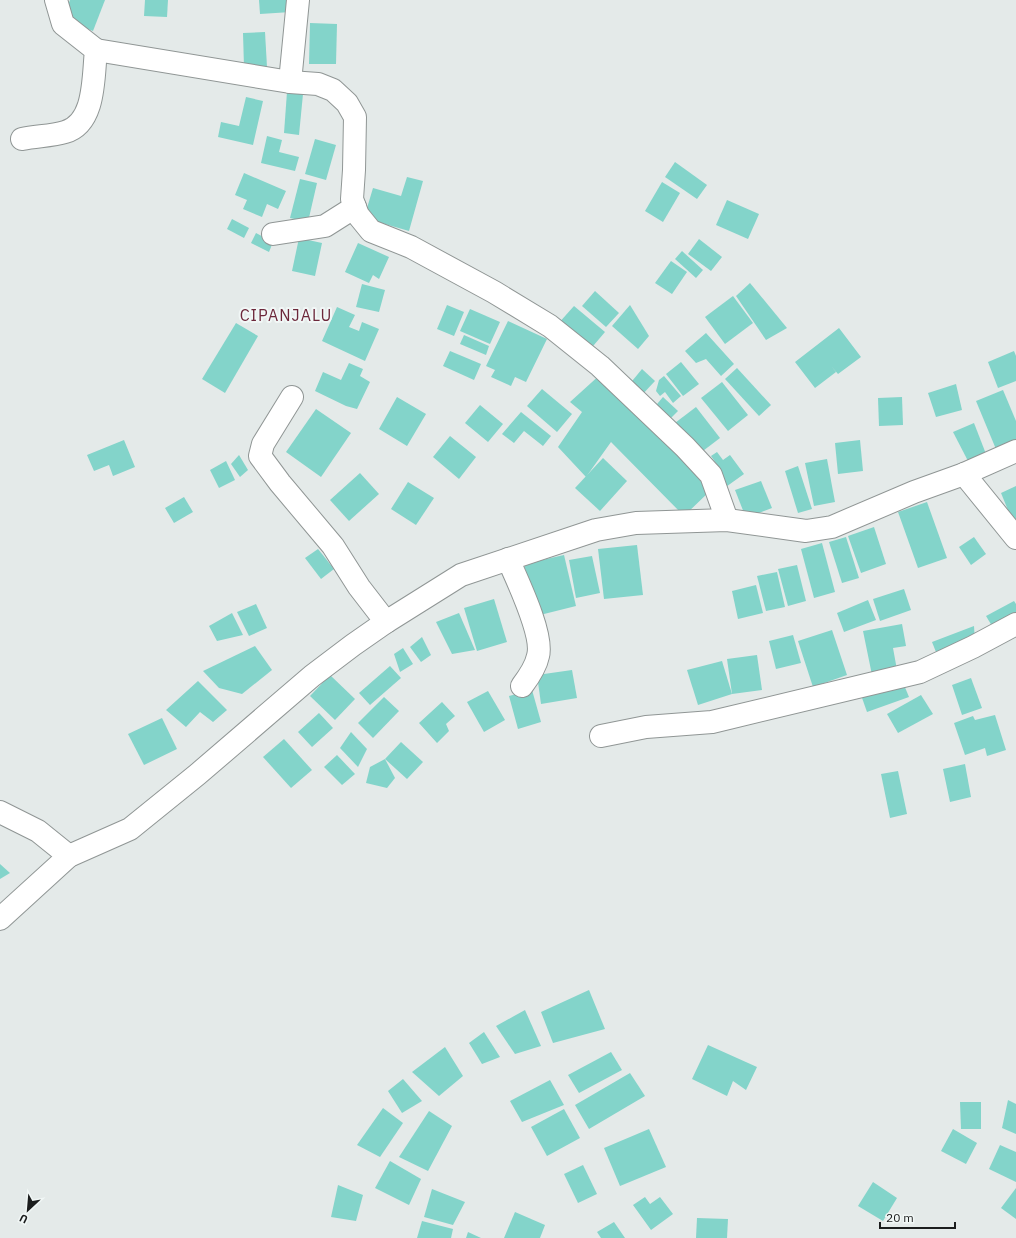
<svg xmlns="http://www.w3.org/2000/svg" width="1016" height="1238" viewBox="0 0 1016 1238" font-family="'IBM Plex Sans',sans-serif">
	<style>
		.building { fill: #83d4ca }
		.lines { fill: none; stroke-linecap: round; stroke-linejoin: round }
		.minor-casing { stroke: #909695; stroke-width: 24 }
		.minor { stroke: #fff; stroke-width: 22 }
		.labels { text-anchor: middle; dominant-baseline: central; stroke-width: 4; stroke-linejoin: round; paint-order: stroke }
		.quarter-label { font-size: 16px; letter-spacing: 1px; fill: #6c273a; stroke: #f1f7f6 }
	</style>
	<rect width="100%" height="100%" fill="#e4eae9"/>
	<g class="building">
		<path d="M70,0H105L93,31L63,19Z"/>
		<path d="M145,0H168L167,17L144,16Z"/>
		<path d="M259,0H290L291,12L260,14Z"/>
		<path d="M310,23L337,24L336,64H309Z"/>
		<path d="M265,32L267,67H244L243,33Z"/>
		<path d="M287,92L303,94L299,135L284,133Z"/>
		<path d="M246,97L263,101L253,145L218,137L221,122L239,126Z"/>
		<path d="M267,136L282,140L279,152L299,157L295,171L261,163Z"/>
		<path d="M315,139L336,145L326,180L305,174Z"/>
		<path d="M675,162L707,185L697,199L665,177Z"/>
		<path d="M244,173L286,191L278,209L267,204L262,217L243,209L247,200L235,195Z"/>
		<path d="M407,177L423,181L409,231L364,218L373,188L401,196Z"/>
		<path d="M300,179L317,183L308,222L290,218Z"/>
		<path d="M662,182L680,193L663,222L645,211Z"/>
		<path d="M727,200L759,214L748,239L716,225Z"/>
		<path d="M232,219L249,228L244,238L227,229Z"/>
		<path d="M256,233L273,242L269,252L251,243Z"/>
		<path d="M299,238L322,243L315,276L292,271Z"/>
		<path d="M699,239L722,257L711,271L688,254Z"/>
		<path d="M358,243L389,257L379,279L373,275L369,283L345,272Z"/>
		<path d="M682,251L703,270L696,278L675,259Z"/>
		<path d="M671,261L687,272L672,294L655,283Z"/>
		<path d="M750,283L787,328L766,340L736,296Z"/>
		<path d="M362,284L385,290L379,312L356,307Z"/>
		<path d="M595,291L619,313L606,327L582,306Z"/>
		<path d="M733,296L753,323L725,344L705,317Z"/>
		<path d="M447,305L464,312L454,336L437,329Z"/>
		<path d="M630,305L649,336L638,349L612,326Z"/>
		<path d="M574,306L605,332L588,352L557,325Z"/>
		<path d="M337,307L355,315L349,327L359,331L362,322L379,329L365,361L322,341Z"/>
		<path d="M470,309L500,322L490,344L460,331Z"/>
		<path d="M508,321L547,339L526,382L515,377L511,386L491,377L495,370L486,366Z"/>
		<path d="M236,323L258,336L225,393L202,379Z"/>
		<path d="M839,328L861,357L838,374L831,366L836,372L815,388L795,362Z"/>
		<path d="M706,333L734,364L721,376L706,359L696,363L685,351Z"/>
		<path d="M464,335L489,346L486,355L460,344Z"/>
		<path d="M450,351L481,364L474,380L443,366Z"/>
		<path d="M1014,351L1016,356V381L998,388L988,362Z"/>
		<path d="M681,362L699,384L683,396L666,374Z"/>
		<path d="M349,363L363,369L360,376L370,382L357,409L346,406L315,391L323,372L341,380Z"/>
		<path d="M737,368L771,405L759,416L725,379Z"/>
		<path d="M642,369L655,381L640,397L628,386Z"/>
		<path d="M602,373L704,468L696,476L710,491L684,516L611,442L586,477L558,447L582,412L570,402Z"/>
		<path d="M664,376L681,396L673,403L665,392L660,396L656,391L659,380Z"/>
		<path d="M722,382L748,415L728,431L701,398Z"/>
		<path d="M956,384L962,410L936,417L928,393Z"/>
		<path d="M542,389L572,414L557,432L527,406Z"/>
		<path d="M1003,390L1016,421V447L998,454L976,401Z"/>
		<path d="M397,397L426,414L407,446L379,429Z"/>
		<path d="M663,397L678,411L666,423L652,410Z"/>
		<path d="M902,397L903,425L879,426L878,398Z"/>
		<path d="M480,405L503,424L488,442L465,423Z"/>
		<path d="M696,407L720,438L695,457L671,426Z"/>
		<path d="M316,409L351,433L321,477L286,452Z"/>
		<path d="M521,412L551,436L543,446L524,431L514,443L502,434Z"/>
		<path d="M974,423L986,454L968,461L953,432Z"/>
		<path d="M450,436L476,457L459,479L433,457Z"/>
		<path d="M124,440L135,467L113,476L109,465L94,471L87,455Z"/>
		<path d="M860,440L863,471L838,474L835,443Z"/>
		<path d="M717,452L723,460L730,455L744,474L723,489L711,472L718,466L711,456Z"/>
		<path d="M239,455L248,470L240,477L231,464Z"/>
		<path d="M603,458L627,481L600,511L575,488Z"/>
		<path d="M827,459L835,502L814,506L805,463Z"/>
		<path d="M226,461L235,480L219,488L210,470Z"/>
		<path d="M798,466L812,509L798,513L785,471Z"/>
		<path d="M360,473L379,494L349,521L330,500Z"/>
		<path d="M761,481L772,508L746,518L735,490Z"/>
		<path d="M408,482L434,498L416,525L391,509Z"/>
		<path d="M1016,486V524L1014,525L1001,493Z"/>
		<path d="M184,497L193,512L174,523L165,508Z"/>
		<path d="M927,502L947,558L918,568L898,512Z"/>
		<path d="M874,527L886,564L861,573L848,536Z"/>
		<path d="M846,537L859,578L842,583L829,542Z"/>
		<path d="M974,537L986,554L971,565L959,547Z"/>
		<path d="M822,543L835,592L814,598L801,549Z"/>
		<path d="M637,545L643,595L604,599L598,549Z"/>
		<path d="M318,549L334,569L321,579L305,558Z"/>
		<path d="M564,555L576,606L536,616L524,564Z"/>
		<path d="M592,556L600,593L576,598L569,560Z"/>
		<path d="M797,565L806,601L788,606L778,569Z"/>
		<path d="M777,572L785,607L766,611L757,576Z"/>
		<path d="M756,585L763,613L738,619L732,591Z"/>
		<path d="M904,589L911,610L880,621L873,599Z"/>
		<path d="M494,599L507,642L477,651L464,608Z"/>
		<path d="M868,600L876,620L844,632L837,613Z"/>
		<path d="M1014,601L1016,604V619L995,631L986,616Z"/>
		<path d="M256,604L267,628L249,636L237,612Z"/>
		<path d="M232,613L243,635L217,641L209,626Z"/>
		<path d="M459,613L475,650L452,654L436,622Z"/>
		<path d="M902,624L906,646L893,648L897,670L872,675L863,631Z"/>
		<path d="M974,626L975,642L938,657L932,642Z"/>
		<path d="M832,630L847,675L813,687L798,641Z"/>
		<path d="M793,635L801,663L776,669L769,641Z"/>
		<path d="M422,637L431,655L421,662L410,647Z"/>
		<path d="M255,646L272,670L242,694L219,688L203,671Z"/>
		<path d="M403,648L413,664L400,672L394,654Z"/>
		<path d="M757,655L762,690L732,694L727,659Z"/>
		<path d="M722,661L732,694L698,705L687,670Z"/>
		<path d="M390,666L401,678L370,705L359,693Z"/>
		<path d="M572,670L577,698L541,704L537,675Z"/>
		<path d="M330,675L355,699L335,720L310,696Z"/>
		<path d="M971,678L982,708L962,715L952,685Z"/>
		<path d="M902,680L909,697L867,712L861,695Z"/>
		<path d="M198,681L227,710L213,722L200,712L186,727L166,710Z"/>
		<path d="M532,690L541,722L518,729L509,696Z"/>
		<path d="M488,691L505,720L484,732L467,702Z"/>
		<path d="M921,695L933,714L898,733L887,714Z"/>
		<path d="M384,697L399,711L373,738L358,723Z"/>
		<path d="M442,702L455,716L446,724L449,731L437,743L419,723Z"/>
		<path d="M319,713L333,728L312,747L298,732Z"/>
		<path d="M995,715L1006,750L987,756L985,748L965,755L954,723L973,716L975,720Z"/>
		<path d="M162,718L177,749L144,765L128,734Z"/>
		<path d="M351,732L367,749L358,767L340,748Z"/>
		<path d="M284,739L312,770L291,788L263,757Z"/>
		<path d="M401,742L423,762L407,779L385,759Z"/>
		<path d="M337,755L355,774L342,785L324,767Z"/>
		<path d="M385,759L395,778L387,788L366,783L370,767Z"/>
		<path d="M965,764L971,797L950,802L943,769Z"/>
		<path d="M898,771L907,814L890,818L881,774Z"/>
		<path d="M0,864L10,873L0,879Z"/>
		<path d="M589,990L605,1029L553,1043L541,1012Z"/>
		<path d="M525,1010L541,1046L515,1054L496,1026Z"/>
		<path d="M484,1032L500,1057L482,1064L469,1043Z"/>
		<path d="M708,1045L757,1067L746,1090L733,1081L727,1096L692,1079Z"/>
		<path d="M445,1047L463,1076L439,1096L412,1072Z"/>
		<path d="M611,1052L622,1070L579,1093L568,1075Z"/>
		<path d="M630,1073L645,1096L589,1129L575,1105Z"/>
		<path d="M403,1079L422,1101L402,1113L388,1091Z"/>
		<path d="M550,1080L564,1105L522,1122L510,1101Z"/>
		<path d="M1008,1100L1016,1104V1134L1002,1128Z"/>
		<path d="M960,1102H981V1129H961Z"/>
		<path d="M383,1108L403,1123L380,1157L357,1145Z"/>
		<path d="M564,1109L580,1138L547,1156L531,1127Z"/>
		<path d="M429,1111L452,1126L428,1171L399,1157Z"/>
		<path d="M649,1129L666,1167L620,1186L604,1148Z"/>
		<path d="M953,1129L977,1143L966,1164L941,1151Z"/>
		<path d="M1000,1145L1016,1152V1182L989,1169Z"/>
		<path d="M390,1161L421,1179L409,1205L375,1188Z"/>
		<path d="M583,1165L597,1194L578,1203L564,1174Z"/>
		<path d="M873,1182L897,1198L883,1221L858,1206Z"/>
		<path d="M338,1185L363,1195L356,1221L331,1217Z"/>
		<path d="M1016,1188V1219L1001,1208Z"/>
		<path d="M432,1189L465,1202L453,1225L424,1217Z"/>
		<path d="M645,1197L650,1204L660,1197L673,1214L651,1230L633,1205Z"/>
		<path d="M515,1212L545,1225L540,1238H504Z"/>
		<path d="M697,1218L728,1219L727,1238H696Z"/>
		<path d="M422,1221L453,1229L451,1238H417Z"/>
		<path d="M614,1222L625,1238H601L597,1232Z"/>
		<path d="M468,1232L481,1238H466Z"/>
	</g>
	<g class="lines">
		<g class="minor-casing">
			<g id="minor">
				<path d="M96,50L290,82L318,84L333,90L347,103L355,117L354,170L352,199L358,215L371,231L411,247L494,292L550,326L600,366L685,447L711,475L727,520"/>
				<path d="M290,82L298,0"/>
				<path d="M22,139C36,136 52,136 65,132C96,123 93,76 96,50L63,24L56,0"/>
				<path d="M273,234L325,226L355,207"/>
				<path d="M292,397L263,444L260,456L280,483L333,546L359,587L386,622"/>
				<path d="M964,474L1016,538"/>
				<path d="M508,559C517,580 544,635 538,656C536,666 528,678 522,686"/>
				<path d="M601,736L646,727L712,722L920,672L973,647L1016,624"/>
				<path d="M0,812L38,831L69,856"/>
				<path d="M0,919L69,856L130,829L198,774L312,676L353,645L386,622L461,575L596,530L636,523L727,520L806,531L832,527L914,492L964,474L1016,451"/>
			</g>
		</g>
		<use href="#minor" class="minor"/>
	</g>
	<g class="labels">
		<g class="quarter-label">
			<text x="286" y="315">CIPANJALU</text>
		</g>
	</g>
	<g transform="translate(28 1210) rotate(206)" stroke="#f1f7f6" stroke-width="3" paint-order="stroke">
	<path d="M0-3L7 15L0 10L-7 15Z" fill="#1b1d1d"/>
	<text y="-6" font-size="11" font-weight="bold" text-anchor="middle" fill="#1b1d1d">U</text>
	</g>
	<path d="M880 1222v6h75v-6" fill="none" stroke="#1b1d1d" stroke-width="2"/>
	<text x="886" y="1222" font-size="12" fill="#1b1d1d" stroke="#f1f7f6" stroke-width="3" paint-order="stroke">20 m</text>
</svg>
